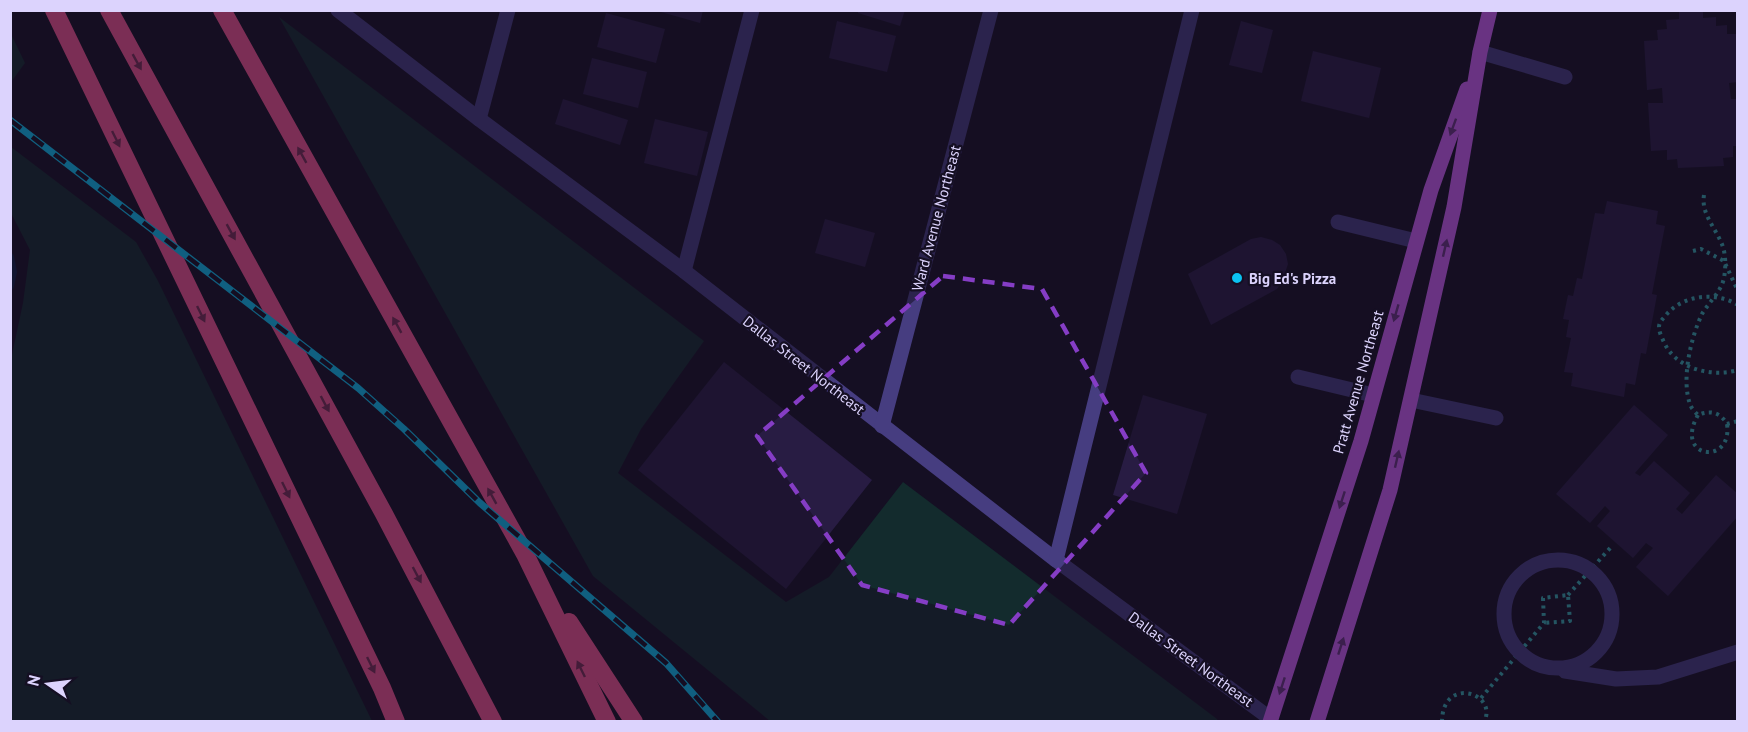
<svg xmlns="http://www.w3.org/2000/svg" width="1748" height="732" viewBox="0 0 1748 732" font-family="'PT Sans',sans-serif">
	<style>
		.green { fill: #132b2d }
		.lines { fill: none; stroke-linecap: round; stroke-linejoin: round }
		.stream { stroke: #0e1d43; stroke-width: 8 }
		.building { fill: #281c43 }
		.path { stroke: #35abb0; stroke-width: 4; stroke-dasharray: 3 4.5; stroke-linecap: butt }
		.minor { stroke: #463d80; stroke-width: 15 }
		.major { stroke: #ce60f7; stroke-width: 15 }
		.highway { stroke: #f75592; stroke-width: 18 }
		.rail-casing { stroke: #0bc2f1; stroke-width: 7 }
		.rail { stroke: #150f23; stroke-width: 4.5; stroke-dasharray: 14; stroke-linecap: butt }
		.oneway { fill: #7b2e55 }
		.oneway2 { fill: #683382 }
		.marked { fill: none; stroke: #853dc5; stroke-width: 4.5; stroke-dasharray: 12 8; stroke-linejoin: round }
		.poi-dot { fill: #0bc2f1; stroke: #150f23; stroke-width: 2 }
		.labels { text-anchor: middle; dominant-baseline: central; stroke-width: 4.5; stroke-linejoin: round; paint-order: stroke }
		.street-label { font-size: 15px; fill: #dcd3fd; stroke: #150f23 }
		.poi-label { font-size: 15px; font-weight: bold; fill: #dcd3fd; stroke: #150f23; text-anchor: start }
	</style>
	<rect width="100%" height="100%" fill="#150f23"/>
	<g class="green">
		<path d="M279,17L704,341L641,429L618,473L786,602L829,577L903,482L1217,719L1218,721H770L593,576Z"/>
		<path d="M10,32L25,63L11,82H10Z"/>
		<path d="M11,147L136,242L158,281L372,721H11L10,364L23,303L30,250L11,213Z"/>
	</g>
	<g class="lines">
		<path class="stream" d="M10,257L13,272L10,286"/>
	</g>
	<g class="building">
		<path d="M654,10H703L700,23Z"/>
		<path d="M858,10H905L900,26L858,13Z"/>
		<path d="M1703,11V18L1716,17V26L1727,25V34H1738V82L1729,83L1731,99H1738V146H1733V157L1723,158L1724,166L1678,168L1677,159L1667,160V150L1651,151L1648,103H1663L1662,88L1647,90L1644,41L1658,40L1657,30L1667,29L1666,20L1679,19V12Z"/>
		<path d="M606,13L665,29L656,63L597,47Z"/>
		<path d="M837,21L896,36L887,72L829,58Z"/>
		<path d="M1241,21L1273,30L1262,73L1229,65Z"/>
		<path d="M1313,51L1381,68L1369,118L1301,101Z"/>
		<path d="M592,58L647,72L638,108L583,94Z"/>
		<path d="M563,99L628,120L620,145L555,124Z"/>
		<path d="M655,119L708,132L697,176L644,163Z"/>
		<path d="M1607,201L1658,211L1656,224L1665,226L1652,294L1657,295L1646,354L1641,353L1635,385L1626,383L1624,397L1571,386L1573,373L1564,372L1571,338L1566,337L1569,320L1563,319L1568,295L1573,296L1577,278L1582,279L1595,213L1604,214Z"/>
		<path d="M825,219L875,233L865,267L815,253Z"/>
		<path d="M1261,237L1272,240L1280,245L1286,254L1288,264L1282,282L1277,289L1211,325L1188,274L1251,239Z"/>
		<path d="M724,362L872,480L786,589L638,470Z"/>
		<path d="M1143,395L1207,414L1177,514L1113,495Z"/>
		<path d="M1634,405L1668,435L1635,473L1640,476L1654,461L1690,493L1676,509L1682,514L1716,475L1738,494V516L1668,596L1636,567L1653,548L1646,543L1633,558L1597,526L1610,511L1605,506L1590,523L1556,494Z"/>
	</g>
	<g class="lines">
		<g class="path">
			<path d="M1704,195C1701,213 1714,226 1721,242C1726,252 1726,267 1724,278C1721,292 1709,302 1702,314C1691,337 1681,379 1690,404C1691,408 1695,412 1698,415C1710,410 1720,412 1727,424L1738,421"/>
			<path d="M1693,251L1701,249L1724,261L1738,291"/>
			<path d="M1738,305C1715,291 1683,295 1666,315C1663,319 1659,322 1659,327C1659,331 1661,336 1663,340C1674,368 1710,378 1738,370"/>
			<path d="M1698,415C1673,459 1733,466 1727,424"/>
			<path d="M1568,595L1612,546"/>
			<path d="M1481,698L1544,623L1543,598L1568,595L1570,621L1544,623"/>
			<path d="M1442,722C1442,675 1499,693 1484,722"/>
		</g>
		<g class="minor">
			<path d="M338,10L479,119L684,271L1056,560L1271,719"/>
			<path d="M1480,52L1565,77"/>
			<path d="M479,119L508,10"/>
			<path d="M1338,222L1416,241"/>
			<path d="M684,271L752,10"/>
			<path d="M1298,377L1373,395"/>
			<path d="M1411,400L1496,418"/>
			<path d="M882,426L991,10"/>
			<circle cx="1558" cy="614" r="54"/>
			<path d="M1056,560L1192,10"/>
			<path d="M1565,671L1616,679L1658,677L1738,652"/>
		</g>
		<g class="major">
			<path d="M1270,722L1361,441L1431,190L1467,89"/>
			<path d="M1317,722L1390,490L1454,207L1480,52L1490,10"/>
		</g>
		<g class="highway">
			<path d="M54,10L382,688L396,722"/>
			<path d="M109,10L383,512L493,722"/>
			<path d="M222,10L525,554L607,722"/>
			<path d="M569,622L634,722"/>
		</g>
		<g class="rail-casing">
			<path id="rail" d="M10,120L358,388L404,429L480,503L666,663L718,722"/>
		</g>
		<use href="#rail" class="rail"/>
	</g>
	<defs><path id="oneway-solid" d="M-6-.8H1V-3.2L6.5 0L1 3.2V.8H-6Z" transform="scale(1.5)"/></defs>
	<g class="oneway">
		<use href="#oneway-solid" transform="translate(137 62) rotate(61)"/>
		<use href="#oneway-solid" transform="translate(116 139) rotate(64)"/>
		<use href="#oneway-solid" transform="translate(302 155) rotate(-119)"/>
		<use href="#oneway-solid" transform="translate(231 232) rotate(61)"/>
		<use href="#oneway-solid" transform="translate(201 314) rotate(64)"/>
		<use href="#oneway-solid" transform="translate(397 325) rotate(-119)"/>
		<use href="#oneway-solid" transform="translate(325 404) rotate(62)"/>
		<use href="#oneway-solid" transform="translate(286 490) rotate(64)"/>
		<use href="#oneway-solid" transform="translate(492 496) rotate(-119)"/>
		<use href="#oneway-solid" transform="translate(417 575) rotate(62)"/>
		<use href="#oneway-solid" transform="translate(371 665) rotate(64)"/>
		<use href="#oneway-solid" transform="translate(581 669) rotate(-116)"/>
	</g>
	<g class="oneway2">
		<use href="#oneway-solid" transform="translate(1453 127) rotate(110)"/>
		<use href="#oneway-solid" transform="translate(1445 248) rotate(-77)"/>
		<use href="#oneway-solid" transform="translate(1396 313) rotate(106)"/>
		<use href="#oneway-solid" transform="translate(1397 459) rotate(-77)"/>
		<use href="#oneway-solid" transform="translate(1342 500) rotate(108)"/>
		<use href="#oneway-solid" transform="translate(1341 646) rotate(-72)"/>
		<use href="#oneway-solid" transform="translate(1282 686) rotate(108)"/>
	</g>
	<path d="M0 0H1748V732H0ZM943,276L1042,289L1146,473L1009,625L862,585L757,436Z" fill="#150f23" fill-opacity=".55" fill-rule="evenodd"/>
	<path class="marked" d="M943,276L1042,289L1146,473L1009,625L862,585L757,436Z"/>
	<circle class="poi-dot" cx="1237" cy="278" r="6"/>
	<g class="labels">
		<g class="street-label">
			<text transform="translate(936 218) rotate(-75)">Ward Avenue Northeast</text>
			<text transform="translate(804 365) rotate(38)">Dallas Street Northeast</text>
			<text transform="translate(1358 382) rotate(-74)">Pratt Avenue Northeast</text>
			<text transform="translate(1191 659) rotate(36)">Dallas Street Northeast</text>
		</g>
		<g class="poi-label">
			<text x="1249" y="278">Big Ed's Pizza</text>
		</g>
	</g>
	<rect width="1748" height="732" fill="none" stroke="#dcd3fd" stroke-width="24"/>
	<g transform="translate(48 684) rotate(284)" stroke="#150f23" stroke-width="4.5" paint-order="stroke">
	<path d="M0-4.5L10 22L0 15L-10 22Z" fill="#dcd3fd"/>
	<text y="-9" font-size="16" font-weight="bold" text-anchor="middle" fill="#dcd3fd">N</text>
	</g>
</svg>
